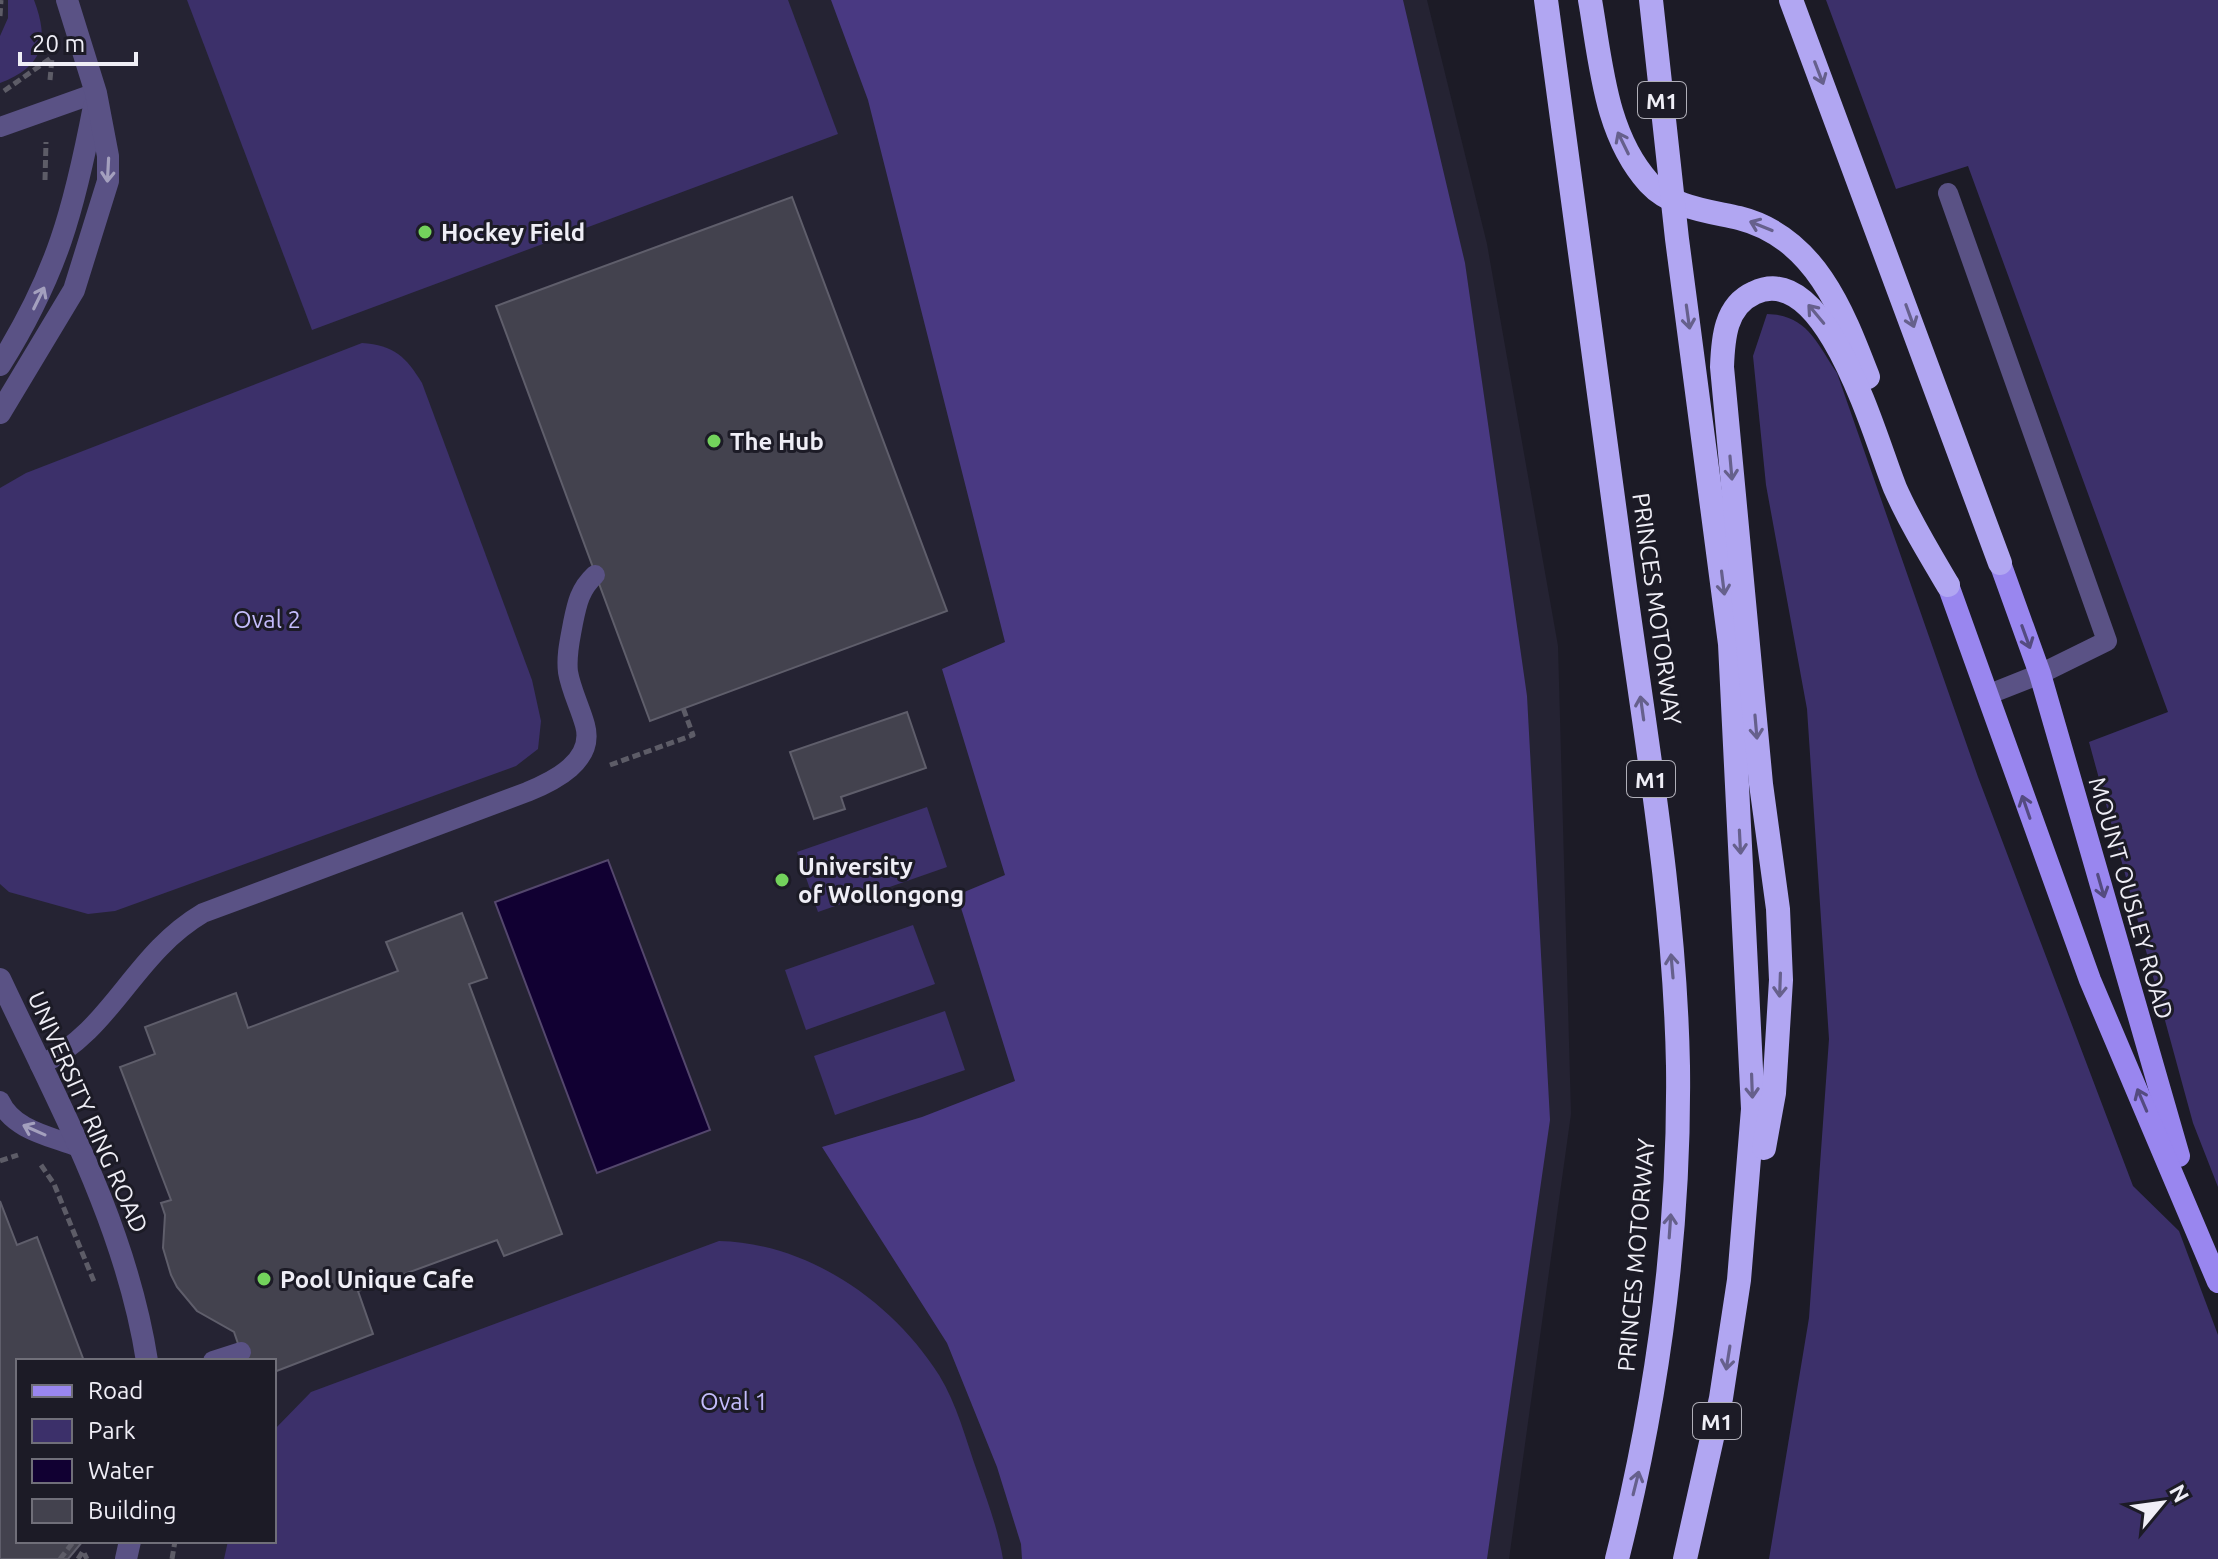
<svg xmlns="http://www.w3.org/2000/svg" width="2218" height="1559" viewBox="0 0 2218 1559" font-family="Ubuntu,sans-serif">
	<style>
		.built { fill: #252333; fill-rule: evenodd }
		.green { fill: #3c306a }
		.forest { fill: #493982 }
		.water { fill: #110032; stroke: #54476d; stroke-width: 2 }
		.building { fill: #43424e; stroke: #5f5e6b; stroke-width: 2 }
		.lines { fill: none; stroke-linecap: round; stroke-linejoin: round }
		.path { stroke: #5d5c67; stroke-width: 5; stroke-dasharray: 8 4; stroke-linecap: butt }
		.service { stroke: #5a5285; stroke-width: 20 }
		.minor { stroke: #5a5285; stroke-width: 22 }
		.primary { stroke: #9986ef; stroke-width: 22 }
		.motorway { stroke: #b1a6f2; stroke-width: 24 }
		.oneway { stroke: #66608c }
		.oneway2 { stroke: #a4a0be }
		.oneway3 { stroke: #544b80 }
		.poi-dot { fill: #73d25c; stroke: #1c1b26; stroke-width: 3 }
		.labels { text-anchor: middle; dominant-baseline: central; stroke-width: 6; stroke-linejoin: round; paint-order: stroke }
		.shield { fill: #1c1b26; stroke: #b0afb8; stroke-width: 2 }
		.shield-label { font-size: 22px; font-weight: bold; fill: #efeef6 }
		.poi-label { font-size: 24px; font-weight: bold; fill: #efeef6; stroke: #1c1b26; text-anchor: start }
		.street-label { font-size: 24px; fill: #efeef6; stroke: #1c1b26 }
		.park-label { font-size: 24px; fill: #c4bcfc; stroke: #1c1b26 }
	</style>
	<rect width="100%" height="100%" fill="#1c1b26"/>
	<path class="built" d="M0,0H1427L1487,244L1558,646L1571,1114L1509,1559H0ZM18,1361H274V1541H18Z"/>
	<g class="green">
		<path d="M8,0H34C50,42 43,67 0,83V36L8,18Z"/>
		<path d="M187,0H788L838,134L312,330Z"/>
		<path d="M1826,0H2218V1187L2193,1123L2089,742L2168,712L1968,166L1896,189Z"/>
		<path d="M1767,314C1807,315 1816,342 1837,373L1978,777L2133,1186L2179,1231L2218,1335V1559H1769L1809,1318L1829,1039L1807,709L1766,485L1753,356Z"/>
		<path d="M362,343C394,345 406,357 422,383L532,680L541,721L538,749L516,766L115,911L88,914L9,892L0,884V488L26,473Z"/>
		<path d="M927,807L947,867L818,912L797,852Z"/>
		<path d="M913,925L935,984L806,1030L785,970Z"/>
		<path d="M945,1011L965,1070L835,1115L814,1056Z"/>
		<path d="M719,1241C808,1243 892,1301 939,1375C957,1404 966,1440 977,1471C987,1500 998,1529 1003,1559H224L228,1541H274V1430L311,1392Z"/>
	</g>
	<path class="forest" d="M831,0H1403L1465,263L1527,696L1550,1120L1487,1559H1022L1021,1544L997,1467L947,1343L822,1147L922,1117L1015,1081L957,895L1005,875L942,669L1005,642L868,100Z"/>
	<path class="water" d="M608,860L710,1130L597,1173L495,902Z"/>
	<g class="building">
		<path d="M792,197L947,611L650,721L496,306Z"/>
		<path d="M907,712L926,768L841,797L845,809L814,819L790,752Z"/>
		<path d="M462,913L487,978L469,984L562,1234L504,1256L497,1240L358,1291L373,1334L274,1372V1361H244L234,1332L197,1311L177,1287L171,1275L163,1248L165,1215L161,1203L171,1200L120,1067L155,1054L145,1027L236,993L248,1028L398,971L386,942Z"/>
		<path d="M0,1201L17,1245L37,1237L84,1361H18V1541H83L68,1559H0Z"/>
	</g>
	<g class="lines">
		<g class="path">
			<path d="M0,16L1,0"/>
			<path d="M50,80L52,58"/>
			<path d="M4,91L51,58"/>
			<path d="M45,180L46,142"/>
			<path d="M610,765L693,735L683,708"/>
			<path d="M0,1161L18,1155"/>
			<path d="M41,1165L54,1184L95,1284"/>
			<path d="M60,1559L74,1541"/>
			<path d="M78,1559L83,1551L87,1559"/>
			<path d="M172,1559L175,1541"/>
		</g>
		<g class="service">
			<path d="M0,127L96,93"/>
			<path d="M1948,193L2107,641L2040,674L1987,695"/>
			<path d="M40,1065C113,1030 132,955 203,913L527,792C554,781 595,761 585,725C580,707 571,690 568,672C566,655 570,640 573,623C577,603 580,589 595,575"/>
			<path d="M0,1101C13,1130 50,1136 78,1147"/>
			<path d="M213,1361L241,1352"/>
		</g>
		<g class="minor">
			<path d="M0,365C57,274 74,210 94,106"/>
			<path d="M0,413L74,290L108,181V156L96,93L67,0"/>
			<path d="M0,979C58,1103 126,1225 147,1361"/>
			<path d="M126,1559L130,1541"/>
		</g>
		<g class="primary">
			<path d="M2000,563L2040,674L2179,1156"/>
			<path d="M1948,585L2090,980L2218,1282"/>
		</g>
		<g class="motorway">
			<path d="M1546,0C1573,190 1598,381 1623,572C1645,735 1675,901 1678,1066C1680,1231 1657,1400 1617,1559"/>
			<path d="M1590,0C1601,63 1605,134 1649,183C1672,208 1709,211 1739,218C1815,237 1843,312 1868,377"/>
			<path d="M1651,0L1677,239L1730,644L1753,1109L1739,1280L1721,1398L1685,1559"/>
			<path d="M1791,0L2000,563"/>
			<path d="M1764,1148L1774,1093L1781,980L1778,909L1761,784L1722,367C1723,339 1725,306 1754,293C1827,258 1876,442 1895,488C1910,522 1929,553 1948,585"/>
		</g>
	</g>
	<defs><path id="oneway-shaft" d="M-6 0H5M1.5-3L5.5 0L1.5 3" fill="none" stroke-width="1.6" stroke-linecap="round" stroke-linejoin="round" transform="scale(2)"/></defs>
	<g class="oneway">
		<use href="#oneway-shaft" transform="translate(1819 73) rotate(69)"/>
		<use href="#oneway-shaft" transform="translate(1623 143) rotate(-116)"/>
		<use href="#oneway-shaft" transform="translate(1761 226) rotate(-158)"/>
		<use href="#oneway-shaft" transform="translate(1816 314) rotate(-130)"/>
		<use href="#oneway-shaft" transform="translate(1910 316) rotate(70)"/>
		<use href="#oneway-shaft" transform="translate(1688 317) rotate(82)"/>
		<use href="#oneway-shaft" transform="translate(1731 468) rotate(85)"/>
		<use href="#oneway-shaft" transform="translate(1723 583) rotate(83)"/>
		<use href="#oneway-shaft" transform="translate(1642 708) rotate(-98)"/>
		<use href="#oneway-shaft" transform="translate(1756 727) rotate(85)"/>
		<use href="#oneway-shaft" transform="translate(1740 842) rotate(87)"/>
		<use href="#oneway-shaft" transform="translate(1672 966) rotate(-95)"/>
		<use href="#oneway-shaft" transform="translate(1780 985) rotate(92)"/>
		<use href="#oneway-shaft" transform="translate(1752 1086) rotate(88)"/>
		<use href="#oneway-shaft" transform="translate(1670 1226) rotate(-86)"/>
		<use href="#oneway-shaft" transform="translate(1728 1358) rotate(99)"/>
		<use href="#oneway-shaft" transform="translate(1636 1483) rotate(-76)"/>
	</g>
	<g class="oneway2">
		<use href="#oneway-shaft" transform="translate(108 170) rotate(93)"/>
		<use href="#oneway-shaft" transform="translate(39 298) rotate(-64)"/>
		<use href="#oneway-shaft" transform="translate(34 1130) rotate(-156)"/>
	</g>
	<g class="oneway3">
		<use href="#oneway-shaft" transform="translate(2026 637) rotate(70)"/>
		<use href="#oneway-shaft" transform="translate(2026 807) rotate(-109)"/>
		<use href="#oneway-shaft" transform="translate(2101 886) rotate(74)"/>
		<use href="#oneway-shaft" transform="translate(2142 1100) rotate(-113)"/>
	</g>
	<g class="poi-dot">
		<circle cx="425" cy="232" r="8"/>
		<circle cx="714" cy="441" r="8"/>
		<circle cx="782" cy="880" r="8"/>
		<circle cx="264" cy="1279" r="8"/>
	</g>
	<g class="labels">
		<g class="shield">
			<rect x="1638" y="82" width="48" height="36" rx="6"/>
			<rect x="1627" y="761" width="48" height="36" rx="6"/>
			<rect x="1693" y="1403" width="48" height="36" rx="6"/>
		</g>
		<g class="shield-label">
			<text x="1662" y="100">M1</text>
			<text x="1651" y="779">M1</text>
			<text x="1717" y="1421">M1</text>
		</g>
		<g class="poi-label">
			<text x="441" y="232">Hockey Field</text>
			<text x="730" y="441">The Hub</text>
			<text x="798" y="866">University<tspan x="798" dy="28">of Wollongong</tspan></text>
			<text x="280" y="1279">Pool Unique Cafe</text>
		</g>
		<g class="street-label">
			<text transform="translate(1657 609) rotate(82)">PRINCES MOTORWAY</text>
			<text transform="translate(2131 898) rotate(74)">MOUNT OUSLEY ROAD</text>
			<text transform="translate(88 1112) rotate(66)">UNIVERSITY RING ROAD</text>
			<text transform="translate(1636 1255) rotate(-85)">PRINCES MOTORWAY</text>
		</g>
		<g class="park-label">
			<text x="267" y="619">Oval 2</text>
			<text x="734" y="1401">Oval 1</text>
		</g>
	</g>
	<rect x="16" y="1359" width="260" height="184" fill="#1c1b26" stroke="#706f79" stroke-width="2"/>
	<rect x="32" y="1385" width="40" height="12" fill="#9986ef" stroke="#706f79" stroke-width="2"/>
	<text x="88" y="1399" font-size="24" fill="#efeef6">Road</text>
	<rect x="32" y="1419" width="40" height="24" fill="#3c306a" stroke="#706f79" stroke-width="2"/>
	<text x="88" y="1439" font-size="24" fill="#efeef6">Park</text>
	<rect x="32" y="1459" width="40" height="24" fill="#110032" stroke="#706f79" stroke-width="2"/>
	<text x="88" y="1479" font-size="24" fill="#efeef6">Water</text>
	<rect x="32" y="1499" width="40" height="24" fill="#43424e" stroke="#706f79" stroke-width="2"/>
	<text x="88" y="1519" font-size="24" fill="#efeef6">Building</text>
	<g transform="translate(2162 1503) rotate(61)" stroke="#1c1b26" stroke-width="6" paint-order="stroke">
	<path d="M0-6L14 30L0 20L-14 30Z" fill="#efeef6"/>
	<text y="-12" font-size="22" font-weight="bold" text-anchor="middle" fill="#efeef6">N</text>
	</g>
	<path d="M20 52v12h116v-12" fill="none" stroke="#efeef6" stroke-width="4"/>
	<text x="32" y="52" font-size="24" fill="#efeef6" stroke="#1c1b26" stroke-width="6" paint-order="stroke">20 m</text>
</svg>
